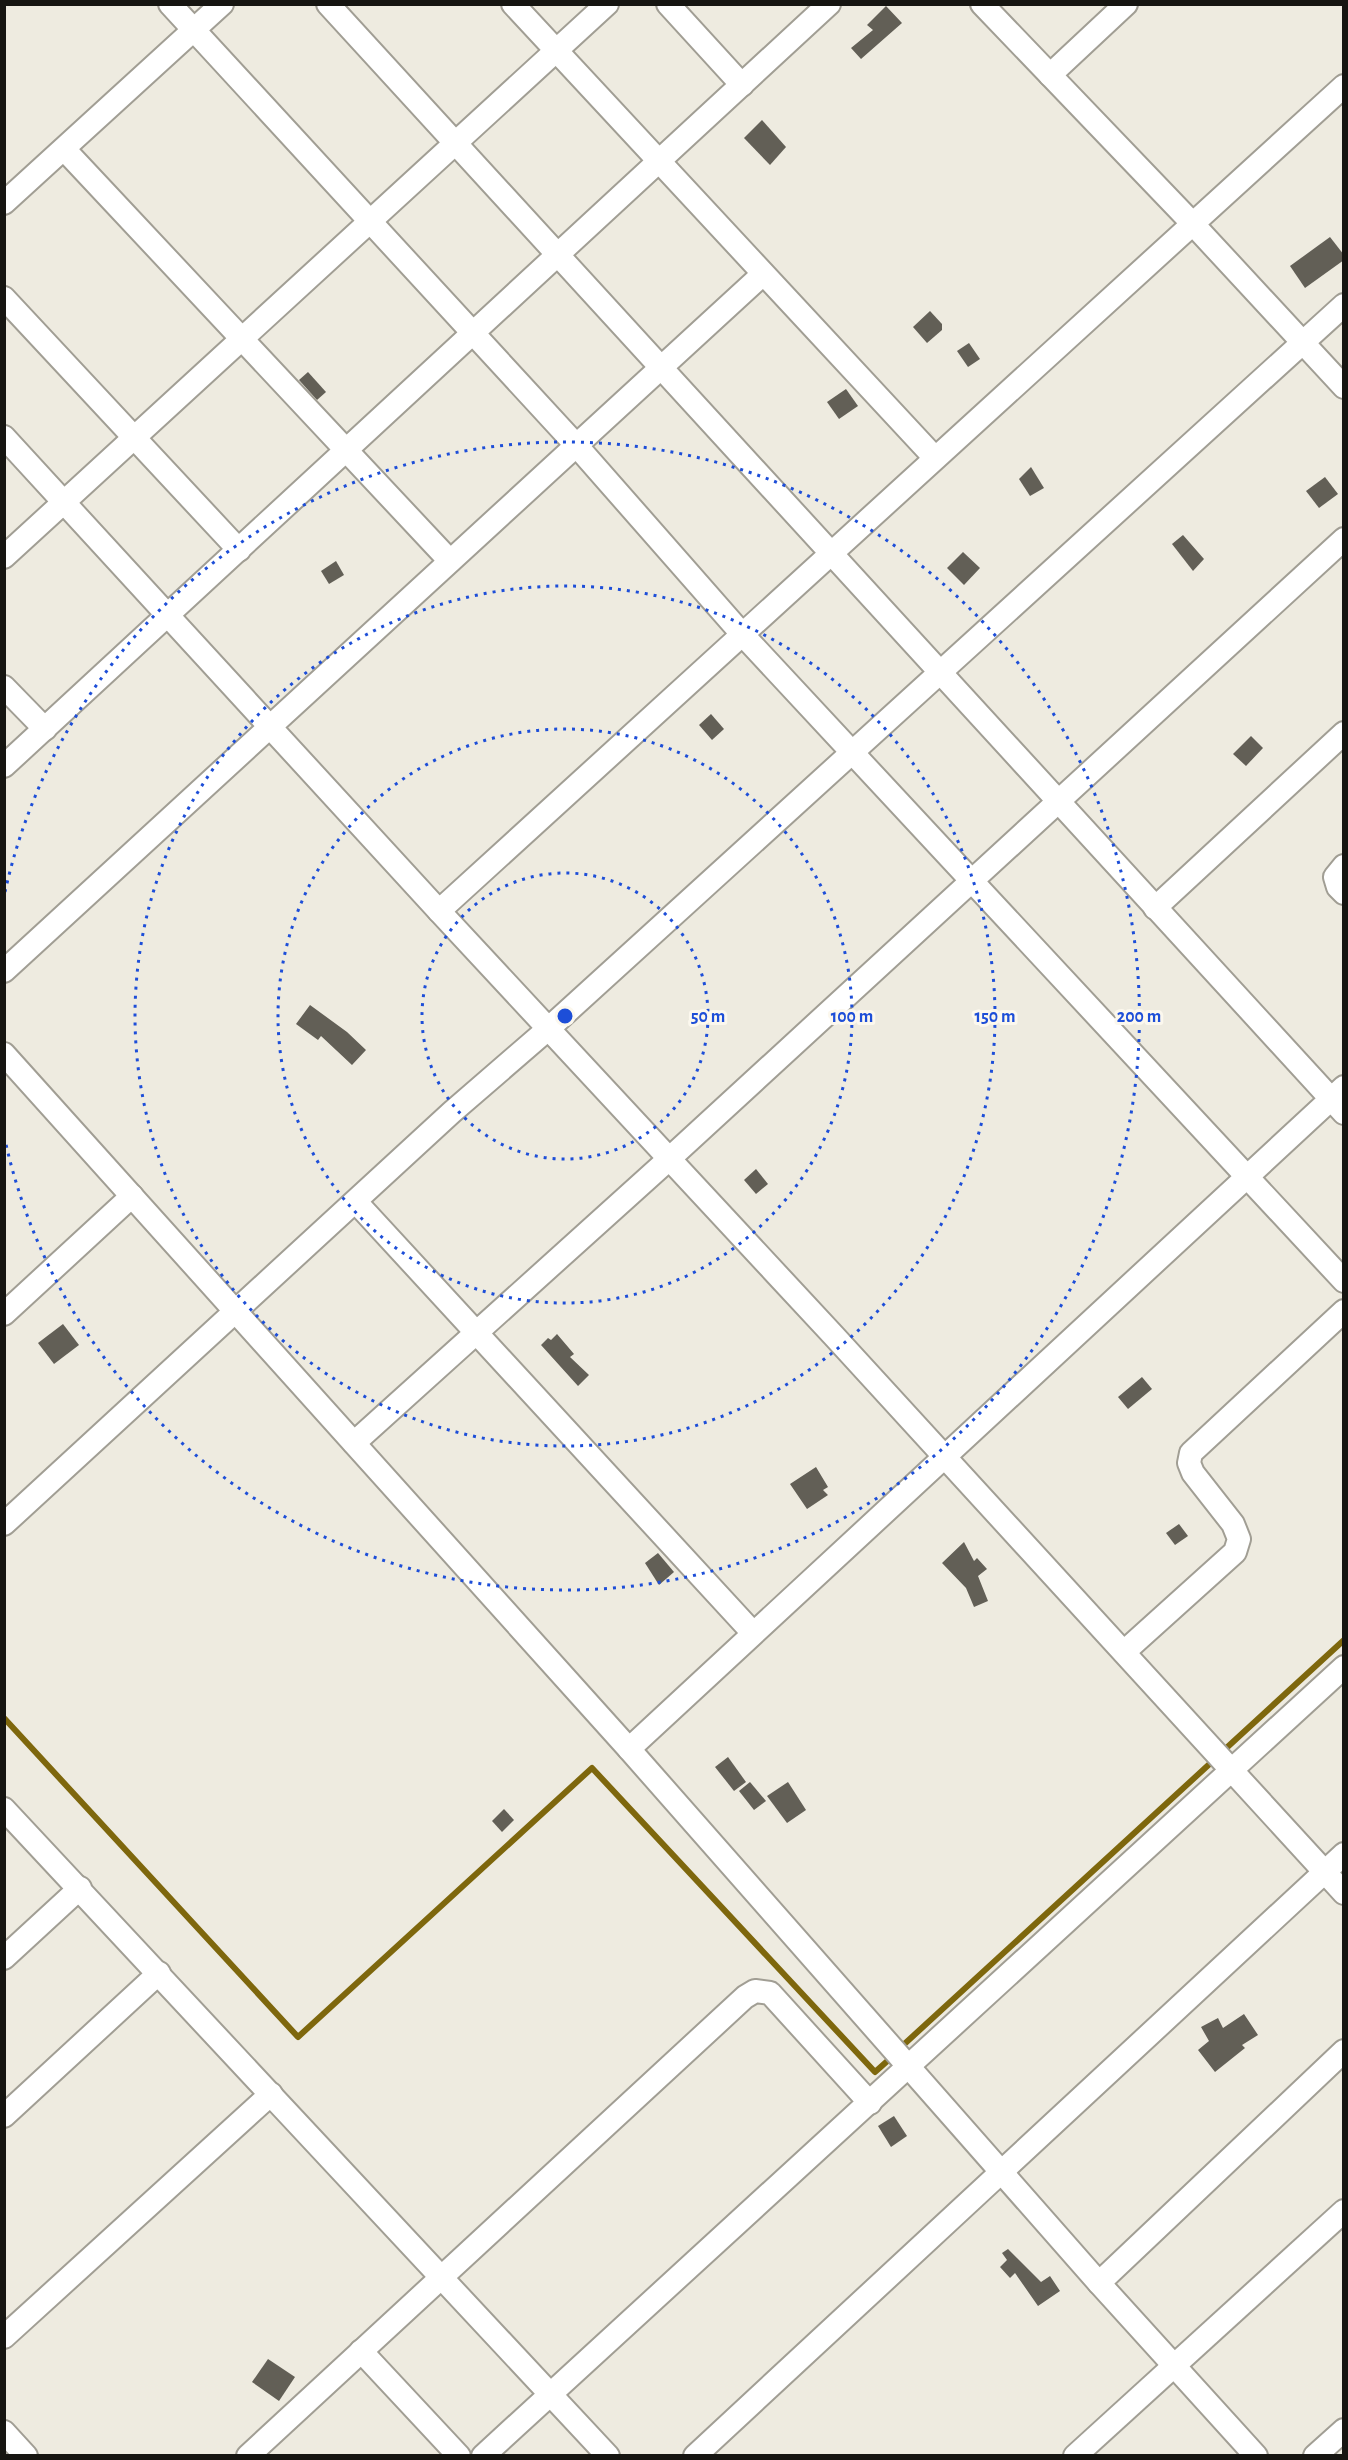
<svg xmlns="http://www.w3.org/2000/svg" width="1348" height="2460" viewBox="0 0 1348 2460" font-family="'Alegreya Sans',sans-serif">
	<style>
		.lines { fill: none; stroke-linecap: round; stroke-linejoin: round }
		.stream { stroke: #7e670d; stroke-width: 6 }
		.building { fill: #625f56 }
		.minor-casing { stroke: #a19e94; stroke-width: 26 }
		.minor { stroke: #fff; stroke-width: 22 }
		.ring { fill: none; stroke: #1d4ed8; stroke-width: 3; stroke-dasharray: 3 6 }
		.centre { fill: #1d4ed8; stroke: #fcf8ee; stroke-width: 3 }
		.ring-label { font-size: 18px; text-anchor: middle; font-weight: bold; fill: #1d4ed8; stroke: #fcf8ee; stroke-width: 6; stroke-linejoin: round; paint-order: stroke }
	</style>
	<rect width="100%" height="100%" fill="#eeebe0"/>
	<g class="lines">
		<g class="stream">
			<path d="M4,1718L298,2037L592,1768L875,2072L893,2056"/>
			<path d="M1222,1752L1344,1640"/>
			<path d="M900,2048L1215,1759"/>
		</g>
	</g>
	<g class="building">
		<path d="M886,6L902,23L861,59L851,48L873,30L867,25Z"/>
		<path d="M762,120L786,147L770,165L744,138Z"/>
		<path d="M1330,237L1344,255V260L1305,288L1290,266Z"/>
		<path d="M930,311L942,324V330L927,343L913,327Z"/>
		<path d="M969,343L980,359L968,367L957,351Z"/>
		<path d="M308,372L326,392L317,400L299,380Z"/>
		<path d="M846,389L858,406L839,419L827,402Z"/>
		<path d="M1031,467L1044,488L1030,496L1019,479Z"/>
		<path d="M1325,477L1338,494L1319,508L1306,491Z"/>
		<path d="M1183,535L1204,559L1193,571L1172,544Z"/>
		<path d="M963,552L980,568L964,585L947,568Z"/>
		<path d="M336,561L344,575L329,584L321,571Z"/>
		<path d="M711,714L724,729L712,740L699,725Z"/>
		<path d="M1251,736L1263,748L1246,766L1233,754Z"/>
		<path d="M310,1005L347,1032L366,1050L352,1065L321,1036L318,1040L296,1024Z"/>
		<path d="M756,1169L768,1184L756,1194L744,1180Z"/>
		<path d="M63,1324L79,1345L54,1364L38,1343Z"/>
		<path d="M557,1334L574,1354L570,1357L589,1375L578,1386L541,1345L548,1338L551,1340Z"/>
		<path d="M1142,1377L1152,1389L1128,1409L1118,1397Z"/>
		<path d="M816,1467L828,1487L823,1490L828,1495L807,1509L790,1484Z"/>
		<path d="M1179,1524L1188,1536L1175,1545L1166,1533Z"/>
		<path d="M964,1542L974,1561L977,1558L987,1569L978,1576L988,1601L974,1607L966,1588L942,1563Z"/>
		<path d="M658,1553L674,1572L659,1585L645,1563Z"/>
		<path d="M728,1757L746,1782L734,1791L715,1767Z"/>
		<path d="M750,1782L766,1801L754,1810L739,1791Z"/>
		<path d="M788,1782L806,1810L787,1823L767,1796Z"/>
		<path d="M504,1809L514,1820L502,1832L492,1821Z"/>
		<path d="M1244,2014L1258,2035L1242,2045L1245,2048L1215,2072L1198,2050L1209,2041L1201,2027L1218,2018L1223,2028Z"/>
		<path d="M894,2116L907,2136L891,2147L878,2126Z"/>
		<path d="M1008,2249L1041,2282L1050,2276L1060,2291L1038,2306L1015,2273L1010,2278L1000,2267L1007,2260L1002,2253Z"/>
		<path d="M268,2359L295,2377L279,2401L252,2382Z"/>
	</g>
	<g class="lines">
		<g class="minor-casing">
			<g id="minor">
				<path d="M170,4L576,445L742,634L1344,1281"/>
				<path d="M328,4L1344,1113"/>
				<path d="M513,4L935,458"/>
				<path d="M668,4L742,85"/>
				<path d="M982,4L1192,223L1344,387"/>
				<path d="M1050,75L1126,4"/>
				<path d="M64,149L450,561"/>
				<path d="M4,203L222,4"/>
				<path d="M4,298L239,550"/>
				<path d="M4,437L439,911L834,1336L1344,1893"/>
				<path d="M4,557L607,4"/>
				<path d="M4,687L45,729"/>
				<path d="M4,766C280,513 553,257 829,4"/>
				<path d="M1344,866L1335,877L1338,887L1344,893"/>
				<path d="M1155,908L1344,733"/>
				<path d="M439,911L1344,86"/>
				<path d="M4,971L763,274"/>
				<path d="M4,1054L629,1749L1099,2283L1256,2456"/>
				<path d="M356,1202L753,1633"/>
				<path d="M4,1314L132,1196"/>
				<path d="M354,1443L669,1159L1344,539"/>
				<path d="M4,1524L452,1112L548,1029L1344,305"/>
				<path d="M1124,1652L1235,1552L1239,1539L1233,1524L1193,1473L1189,1463L1191,1453L1344,1311"/>
				<path d="M629,1749L1344,1087"/>
				<path d="M4,1809L608,2456"/>
				<path d="M4,1958L80,1888"/>
				<path d="M4,2116L159,1973"/>
				<path d="M1099,2283L1344,2051"/>
				<path d="M4,2337L271,2094"/>
				<path d="M361,2351L459,2456"/>
				<path d="M4,2432L26,2456"/>
				<path d="M248,2456L745,1997L755,1991L770,1993L870,2103"/>
				<path d="M483,2456L1344,1667"/>
				<path d="M695,2456L1344,1854"/>
				<path d="M1075,2456L1344,2211"/>
				<path d="M1315,2456L1344,2430"/>
			</g>
		</g>
		<use href="#minor" class="minor"/>
	</g>
	<g class="ring">
		<circle cx="565" cy="1016" r="143"/>
		<circle cx="565" cy="1016" r="287"/>
		<circle cx="565" cy="1016" r="430"/>
		<path d="M5 892A574 574 0 1 1 5 1140"/>
	</g>
	<circle cx="565" cy="1016" r="9" class="centre"/>
	<g class="ring-label">
		<text x="708" y="1022">50 m</text>
		<text x="852" y="1022">100 m</text>
		<text x="995" y="1022">150 m</text>
		<text x="1139" y="1022">200 m</text>
	</g>
	<rect width="1348" height="2460" fill="none" stroke="#161511" stroke-width="12"/>
</svg>
